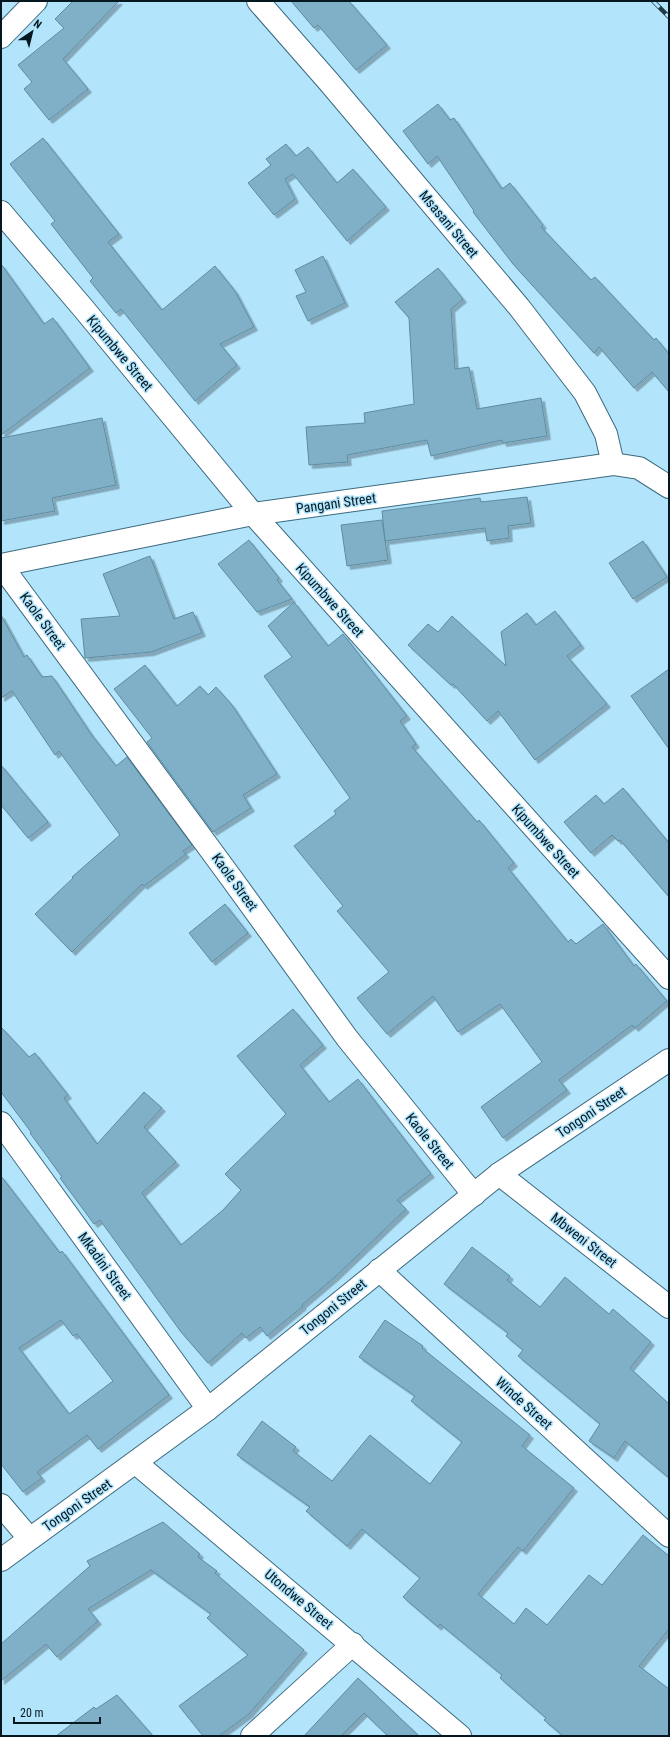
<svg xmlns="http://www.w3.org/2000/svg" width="670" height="1737" viewBox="0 0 670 1737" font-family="'Roboto Condensed',sans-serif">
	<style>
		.building { fill: #80b0c7; stroke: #5d8ca1; fill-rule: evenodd; filter: url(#shadow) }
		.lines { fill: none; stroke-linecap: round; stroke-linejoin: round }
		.minor-casing { stroke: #3c6a7f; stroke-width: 24 }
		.minor { stroke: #fff; stroke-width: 22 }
		.rail-casing { stroke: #223a45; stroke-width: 4.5 }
		.rail { stroke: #b2e4fc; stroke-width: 3; stroke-dasharray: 9; stroke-linecap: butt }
		.labels { text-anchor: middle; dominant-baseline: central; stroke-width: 3; stroke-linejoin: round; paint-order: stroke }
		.street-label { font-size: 14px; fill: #051820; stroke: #b2e4fc }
	</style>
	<defs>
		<filter id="shadow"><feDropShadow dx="3.5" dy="3.5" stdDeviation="0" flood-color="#0004"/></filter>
	</defs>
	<rect width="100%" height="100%" fill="#b2e4fc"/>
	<g class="building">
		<path d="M73,1H119L63,59L88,89L49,120L24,89L32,82L18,65L64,28L55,19Z"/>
		<path d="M291,1H349L387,45L356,70L318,25L314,28Z"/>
		<path d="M438,104L450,120L454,118L502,189L510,183L543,225L541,227L591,280L595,277L654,340L656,338L669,354V392L652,372L634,388L599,347L594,353L513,264L473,212L474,211L437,156L428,164L403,131Z"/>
		<path d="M43,138L119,234L108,242L162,310L215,266L235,291L254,327L220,344L237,365L195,401L121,309L116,313L90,281L93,278L51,224L55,221L10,164Z"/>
		<path d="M286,144L296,156L308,147L337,183L353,169L386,207L347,241L293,174L285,179L295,199L274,215L248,183L271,165L266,159Z"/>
		<path d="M323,256L345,303L308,321L296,296L306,292L295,270Z"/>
		<path d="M1,264L44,324L53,318L90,368L1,435Z"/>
		<path d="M438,268L463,299L451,309L455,369L469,367L477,409L541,398L547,436L503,443L502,440L431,456L427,440L347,455L348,462L309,465L306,427L365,423L364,413L414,404L409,318L395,302Z"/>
		<path d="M102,418L116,485L52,498L55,511L1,521V438Z"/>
		<path d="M527,497L531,523L508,526L509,538L487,541L485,528L385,541L382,511L480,498L481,502Z"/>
		<path d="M382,520L388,560L347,566L341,525Z"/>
		<path d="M249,540L279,578L277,580L292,599L257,612L218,564Z"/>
		<path d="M643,541L667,577L633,599L609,563Z"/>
		<path d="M150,556L174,619L193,612L202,633L151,652L85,658L81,619L120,616L103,574Z"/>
		<path d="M294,602L328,646L343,634L407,716L400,721L416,744L412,747L477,822L479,820L514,863L508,868L568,942L571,939L576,944L603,924L634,966L636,964L667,1001L635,1028L632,1025L559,1080L567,1090L503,1138L481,1107L542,1062L500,1004L458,1032L433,996L387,1034L357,998L389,972L337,911L343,906L294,846L336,814L334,811L350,798L264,676L292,657L268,626Z"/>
		<path d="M555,611L581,645L567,656L607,704L535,760L498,711L487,721L453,684L451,685L408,645L428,624L438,632L452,616L506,666L501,632L527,613L536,625Z"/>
		<path d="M1,615L24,657L27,655L42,677L52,676L91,734L116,766L127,757L192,845L183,851L186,854L144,886L142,884L72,952L35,914L73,878L72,877L120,835L59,751L55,755L12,691L1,698Z"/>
		<path d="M145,665L177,706L200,686L208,695L216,687L232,705L277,774L243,795L251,808L213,832L147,742L152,738L114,689Z"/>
		<path d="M669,669V749L631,696Z"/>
		<path d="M1,765L48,822L28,838L1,805Z"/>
		<path d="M623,788L669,843V897L620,840L618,841L612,835L591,853L564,822L596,795L604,804Z"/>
		<path d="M225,904L248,933L212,962L189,933Z"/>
		<path d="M293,1009L323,1045L300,1065L329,1102L358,1079L431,1174L397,1200L406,1209L336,1276L302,1305L303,1306L267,1336L260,1327L246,1338L242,1333L208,1363L181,1332L100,1220L94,1224L60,1178L62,1177L30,1133L31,1132L1,1092V1027L29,1057L35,1053L68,1095L64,1098L97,1144L144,1092L162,1108L144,1127L176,1162L142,1193L181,1245L223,1210L241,1190L225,1174L286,1114L237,1056Z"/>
		<path d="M1,1176L60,1253L62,1251L169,1395L98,1449L87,1435L37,1472L42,1478L23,1492L1,1464ZM61,1320L73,1336L77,1334L113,1381L69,1414L19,1348Z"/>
		<path d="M472,1247L510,1276L507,1280L540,1307L565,1277L609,1314L613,1309L651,1342L630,1368L669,1404V1478L625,1441L614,1458L589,1441L600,1424L518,1356L523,1350L506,1336L508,1333L444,1284Z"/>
		<path d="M385,1320L423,1346L422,1348L530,1435L522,1446L574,1488L523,1551L518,1547L478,1594L514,1624L526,1608L547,1625L589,1575L602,1585L643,1535L669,1556V1629L639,1666L669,1689V1736H563L544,1720L546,1718L500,1678L502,1675L440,1624L438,1627L403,1597L420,1578L362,1529L347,1546L306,1511L310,1507L237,1455L262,1421L296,1447L293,1451L332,1481L370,1435L430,1484L462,1442L411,1401L415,1396L359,1357Z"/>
		<path d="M163,1522L200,1554L198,1557L217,1571L215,1573L304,1650L249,1714L219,1736H203L179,1706L248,1655L207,1618L211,1614L151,1570L88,1609L98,1621L57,1657L46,1644L1,1681V1644L90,1566L87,1561Z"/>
		<path d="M358,1678L419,1736H388L364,1713L341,1736H304Z"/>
		<path d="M117,1695L153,1736H56L94,1707L96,1709Z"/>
	</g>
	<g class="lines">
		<g class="minor-casing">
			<g id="minor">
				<path d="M258,1L329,82L519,307L585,393L606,434L613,464"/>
				<path d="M1,37L36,1"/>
				<path d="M1,212L83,308L253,514L669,978"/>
				<path d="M1,1123L208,1409"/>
				<path d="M499,1174L669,1307"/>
				<path d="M474,1195L347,1038L229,875L1,565L253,514L613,464L639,468L669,487"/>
				<path d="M379,1270L669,1536"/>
				<path d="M136,1463L460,1736"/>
				<path d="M1,1505L29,1538"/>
				<path d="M1,1560L208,1409L499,1174L669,1060"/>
				<path d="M252,1736L353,1644"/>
			</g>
		</g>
		<use href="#minor" class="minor"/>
		<g class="rail-casing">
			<path id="rail" d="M653,1L669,17"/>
		</g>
		<use href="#rail" class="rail"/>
	</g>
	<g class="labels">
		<g class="street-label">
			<text transform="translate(449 224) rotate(50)">Msasani Street</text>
			<text transform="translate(120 353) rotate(50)">Kipumbwe Street</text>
			<text transform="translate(336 503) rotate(-8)">Pangani Street</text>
			<text transform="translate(330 600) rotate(48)">Kipumbwe Street</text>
			<text transform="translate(43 621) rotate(54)">Kaole Street</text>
			<text transform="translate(546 841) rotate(48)">Kipumbwe Street</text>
			<text transform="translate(235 882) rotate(54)">Kaole Street</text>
			<text transform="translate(591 1112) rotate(-34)">Tongoni Street</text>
			<text transform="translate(430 1141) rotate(51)">Kaole Street</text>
			<text transform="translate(584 1240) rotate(38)">Mbweni Street</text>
			<text transform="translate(105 1266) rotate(54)">Mkadini Street</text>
			<text transform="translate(333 1307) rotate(-39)">Tongoni Street</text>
			<text transform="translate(524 1403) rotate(42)">Winde Street</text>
			<text transform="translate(77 1505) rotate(-35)">Tongoni Street</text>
			<text transform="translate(299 1599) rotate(40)">Utondwe Street</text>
		</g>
	</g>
	<rect width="670" height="1737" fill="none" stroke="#051820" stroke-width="4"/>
	<g transform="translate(32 32) rotate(35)" stroke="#b2e4fc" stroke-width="3" paint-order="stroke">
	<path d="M0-3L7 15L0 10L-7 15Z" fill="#051820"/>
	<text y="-6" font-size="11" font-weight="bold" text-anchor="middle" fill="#051820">N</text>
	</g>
	<path d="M14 1717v6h86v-6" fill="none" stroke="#051820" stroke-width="2"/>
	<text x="20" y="1717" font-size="12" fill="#051820" stroke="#b2e4fc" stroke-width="3" paint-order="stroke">20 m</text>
</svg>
